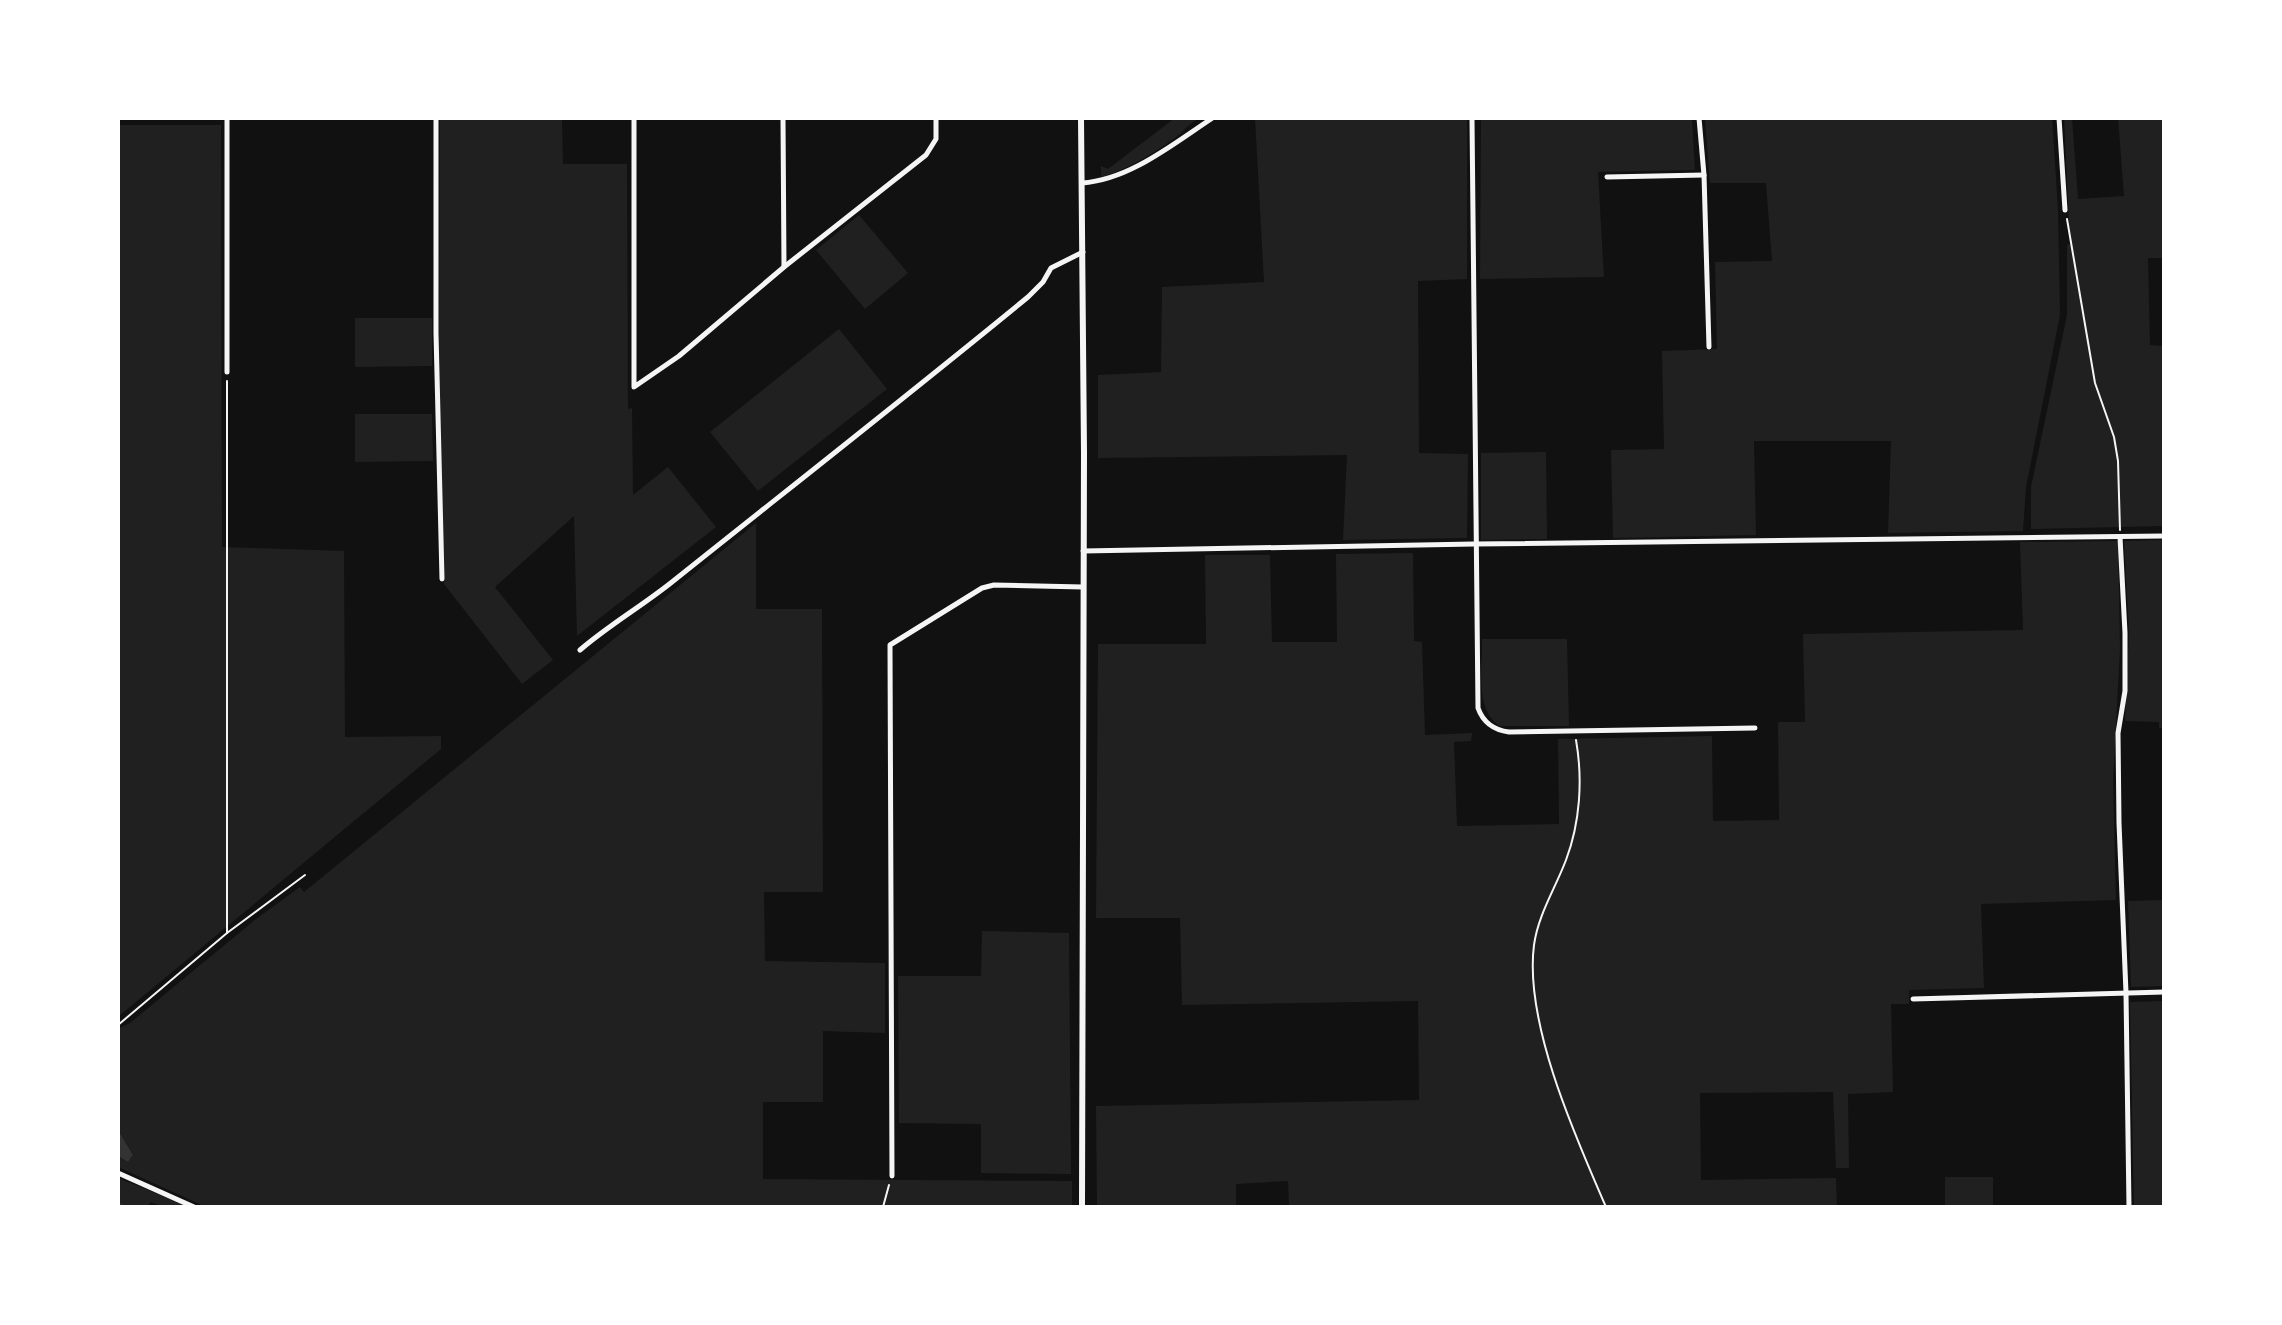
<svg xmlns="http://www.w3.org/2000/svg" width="2282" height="1325" viewBox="0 0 2282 1325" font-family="'Source Serif 4',serif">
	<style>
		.green { fill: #202020 }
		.water { fill: #333 }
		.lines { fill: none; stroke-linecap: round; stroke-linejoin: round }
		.stream { stroke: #333; stroke-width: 3 }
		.path { stroke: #f5f5f5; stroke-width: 2 }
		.minor { stroke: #f5f5f5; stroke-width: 5 }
		.tertiary { stroke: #f5f5f5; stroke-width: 6 }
	</style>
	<rect width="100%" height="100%" fill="#111"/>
	<g class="green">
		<path d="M440,118H562L563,164H627L628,409L632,408L633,495L668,467L716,527L577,636L574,516L495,587L553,660L522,684L444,584L439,371Z"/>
		<path d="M1175,118H1200C1189,123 1184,131 1175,138C1154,153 1125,171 1101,177V166L1108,169Z"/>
		<path d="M1255,118H1467V279L1418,281L1419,453L1468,454L1467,538L1343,540L1347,455L1098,458V375L1161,372L1162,287L1264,282Z"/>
		<path d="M1481,118H1692L1695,170L1598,172L1604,277L1480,279Z"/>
		<path d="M1705,118H2052L2058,209L2060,315L2026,487L2023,531L1888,533L1891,441H1754L1756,535L1613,538L1611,450L1664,449L1662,351L1717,349L1715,262L1772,261L1766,183H1710Z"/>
		<path d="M2064,118H2072L2078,199L2124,196L2118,118H2164V258H2148L2150,345L2164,346V526L2031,529V487L2067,315V245L2070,244Z"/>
		<path d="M118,125H221L222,547L344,551L345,737L441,736V749L119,1016Z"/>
		<path d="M859,215L908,273L865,309L816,250Z"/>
		<path d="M355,318H432V366L355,367Z"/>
		<path d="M839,329L887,389L758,491L710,432Z"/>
		<path d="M355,414H432L433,461L355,462Z"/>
		<path d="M1546,452L1547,539L1481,540V453Z"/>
		<path d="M756,523V609H822L823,892H764L765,961L885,963V1033L823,1031V1102H763V1179L1072,1181V1207H206L118,1167V1156L128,1162L133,1155L118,1130V1029L130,1023L256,919L300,887L304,892Z"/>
		<path d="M2164,540V728H2159V722L2125,721L2129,632L2124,541Z"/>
		<path d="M2118,541L2120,649L2113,781L2116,900L1981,904L1984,988L1909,990V1004H1891L1893,1092L1848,1094L1849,1168H1836L1833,1092L1700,1093L1701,1180L1836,1178L1837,1207H1289L1288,1181L1236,1184V1207H1097L1096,1106L1419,1100L1418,1001L1182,1005L1180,918H1096L1098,644H1206L1205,555H1270L1272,642H1337L1336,554L1413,553L1414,641L1422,642L1425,735L1472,733L1471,741L1454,742L1457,826L1559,824L1558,739L1712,736L1713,821L1779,820L1778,722H1805L1803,634L2023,630L2020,542Z"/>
		<path d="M1482,639H1567L1569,726H1500C1474,710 1483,666 1482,639Z"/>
		<path d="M2164,900V986L2131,987L2128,901Z"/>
		<path d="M982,931L1069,933L1071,1174L981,1173V1124L899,1123L898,976H981Z"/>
		<path d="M2164,1001V1207H2134L2130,1002Z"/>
		<rect x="1945" y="1177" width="48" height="30"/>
		<path d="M118,1178L178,1202L187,1207H163L151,1202L147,1207H118Z"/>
	</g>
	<path class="water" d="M118,1130L133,1155L128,1162L118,1156Z"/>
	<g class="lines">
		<g class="stream">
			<path d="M118,1204L124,1207"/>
			<path d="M145,1206L147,1207"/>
		</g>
		<g class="path">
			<path d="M2067,219L2095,383L2114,437L2118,461L2120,530"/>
			<path d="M227,381V933"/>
			<path d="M1576,740C1583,780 1580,823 1566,860C1555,889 1538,915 1534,945C1524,1022 1575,1136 1606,1207"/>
			<path d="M118,1025L227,933L305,875"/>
			<path d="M883,1207L889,1185"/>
		</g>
		<g class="minor">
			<path d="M436,118V333L442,579"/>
			<path d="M634,118V387L679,356L784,267L926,155L936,139V118"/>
			<path d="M783,118L784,267"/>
			<path d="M1472,118L1478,708C1483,722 1493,730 1509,732L1755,728"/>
			<path d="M1699,118L1704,175L1709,347"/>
			<path d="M2059,118L2065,210"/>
			<path d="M1607,177L1704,175"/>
			<path d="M1082,183C1129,180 1173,144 1211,119"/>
			<path d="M227,372V118"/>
			<path d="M2120,537L2125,633V691L2118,733L2119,823L2126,993L2129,1207"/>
			<path d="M1083,551L1474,544L2164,536"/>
			<path d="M580,650C609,625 642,606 672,582C791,487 911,393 1028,297L1043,282L1051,268L1083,252"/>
			<path d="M1913,999L2164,992"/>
			<path d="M118,1173L194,1207"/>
			<path d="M892,1176L890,645L982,588L994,585L1083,587"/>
		</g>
		<path class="tertiary" d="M1081,118L1084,453L1082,1207"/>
	</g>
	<rect width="2282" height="1325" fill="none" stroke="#ffffff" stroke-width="240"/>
</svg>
